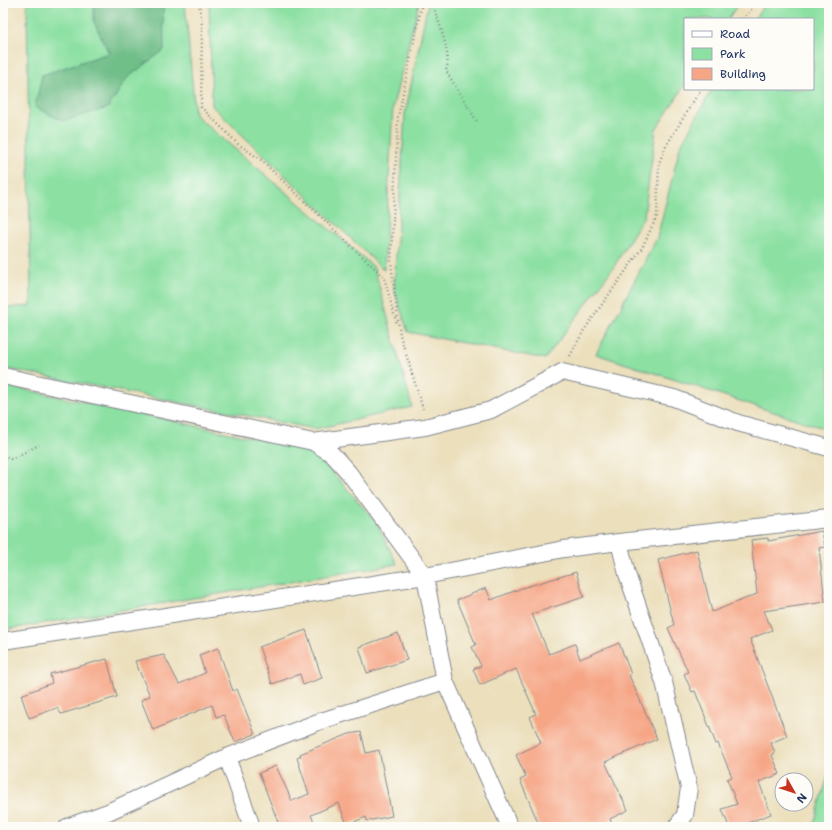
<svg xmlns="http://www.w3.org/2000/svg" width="832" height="830" viewBox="0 0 832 830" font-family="'Shantell Sans',sans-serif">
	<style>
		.green { fill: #8be0a2; stroke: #538880 }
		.forest { fill: #70be88; stroke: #467673 }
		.building { fill: #f6a585 }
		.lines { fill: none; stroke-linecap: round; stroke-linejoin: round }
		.minor-casing { stroke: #83878d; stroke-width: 18 }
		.path { stroke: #83878d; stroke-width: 2.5; stroke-dasharray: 1 3; stroke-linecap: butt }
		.minor { stroke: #fff; stroke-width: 16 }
	</style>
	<rect width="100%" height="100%" fill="#fdfcf7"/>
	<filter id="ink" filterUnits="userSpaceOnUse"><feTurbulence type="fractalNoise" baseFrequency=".025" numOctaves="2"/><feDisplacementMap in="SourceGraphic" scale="8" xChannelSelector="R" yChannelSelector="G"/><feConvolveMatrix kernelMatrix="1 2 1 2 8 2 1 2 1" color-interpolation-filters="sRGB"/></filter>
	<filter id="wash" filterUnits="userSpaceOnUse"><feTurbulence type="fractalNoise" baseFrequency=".012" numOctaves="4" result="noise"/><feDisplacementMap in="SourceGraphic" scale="16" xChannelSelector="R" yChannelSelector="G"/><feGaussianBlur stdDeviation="0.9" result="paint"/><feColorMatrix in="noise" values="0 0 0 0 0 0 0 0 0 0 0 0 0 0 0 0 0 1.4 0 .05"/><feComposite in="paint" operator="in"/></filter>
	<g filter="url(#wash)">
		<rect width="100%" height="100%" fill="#ebdfbc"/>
		<g class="green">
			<path d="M27,3H185L195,115L374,267L412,407L315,429L3,368V308L31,306Z"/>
			<path d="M209,3H419L393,106L384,270L212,106Z"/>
			<path d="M428,3H739L728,19H685V85L656,129L644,216L613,268L545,359L408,332L394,289L405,114Z"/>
			<path d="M766,3H829V430L596,354L657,238L680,147L712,89H813V19H754Z"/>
			<path d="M3,385L314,451L376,522L397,564L3,630Z"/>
			<path d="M829,772V827H813Z"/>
		</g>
		<path class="forest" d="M94,3H163L164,50L127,78L108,108L63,121L35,107L42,75L109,53L94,22Z"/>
		<g id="blocks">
			<g class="building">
				<path d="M822,531L825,547L819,548L825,602L764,611L772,630L750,639L787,736L771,743L775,753L772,755L780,774L759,782L771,814L737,827H729L722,809L737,804L727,779L732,777L718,743L716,744L695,691L692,692L684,674L688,672L668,628L674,625L658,560L697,550L712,612L757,594L751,540L768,538V541Z"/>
				<path d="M576,572L584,597L532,614L549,654L575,644L580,659L619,643L631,674L629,675L657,739L605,762L628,810L610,819L613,827H540L520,780L526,777L516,755L541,743L530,717L536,714L516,669L480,685L473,669L481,666L472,647L476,645L457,600L486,588L491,600L522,588Z"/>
				<path d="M306,630L322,678L303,685L300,674L272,684L259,647Z"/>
				<path d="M398,633L407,660L367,673L359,647Z"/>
				<path d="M218,648L233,691L237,689L255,734L235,742L224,715L216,717L212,705L153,730L141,700L150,696L135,661L164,655L179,684L205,673L199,655Z"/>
				<path d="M107,659L117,697L61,714L57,708L29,718L21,695L52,683L50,674Z"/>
				<path d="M361,732L366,753L379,750L392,816L367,821L366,817L347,825L339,803L311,815L316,827H280L259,773L276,766L292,801L309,794L297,758L301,756L300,754L349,734Z"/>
			</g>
		</g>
	</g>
	<g filter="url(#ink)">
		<use href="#blocks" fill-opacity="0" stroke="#83878d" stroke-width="1"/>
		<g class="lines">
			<g class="minor-casing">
				<g id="minor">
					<path d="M3,376L313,442L332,454L349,473L425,576L445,681L510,827"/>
					<path d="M313,442L425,427L491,410L562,372L674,398L738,423L829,448"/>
					<path d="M619,542L829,519"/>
					<path d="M3,641L425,576L564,549L619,542L627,574L664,682L689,788L685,815L676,827"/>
					<path d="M227,757L252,827"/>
					<path d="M67,827L108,812L227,757L318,722L445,681"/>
				</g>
			</g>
			<g class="path">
				<path d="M199,3L202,25L201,107L238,144L261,160L384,277L397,325"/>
				<path d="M422,3L398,117L391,262L400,335L423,409"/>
				<path d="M432,3C438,20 452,54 446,71L478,123"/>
				<path d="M743,19L757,3"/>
				<path d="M570,356L584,330L642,248L657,216L659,163L666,146L701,89"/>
				<path d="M3,455L11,459L39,445"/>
			</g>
			<use href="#minor" class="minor"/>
		</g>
	</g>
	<rect width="832" height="830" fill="none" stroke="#fdfcf7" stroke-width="16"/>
	<rect x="684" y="18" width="130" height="72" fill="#fdfcf7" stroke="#a3aaba"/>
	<rect x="692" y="31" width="20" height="6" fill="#ffffff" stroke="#a3aaba"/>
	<text x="720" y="38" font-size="12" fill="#1b2f5e">Road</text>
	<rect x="692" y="48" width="20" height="12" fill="#8be0a2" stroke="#a3aaba"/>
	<text x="720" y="58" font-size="12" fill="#1b2f5e">Park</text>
	<rect x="692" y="68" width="20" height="12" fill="#f6a585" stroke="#a3aaba"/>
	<text x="720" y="78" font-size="12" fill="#1b2f5e">Building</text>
	<g transform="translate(794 792) rotate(129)"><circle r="19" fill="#fdfcf7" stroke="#a3aaba"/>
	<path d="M0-3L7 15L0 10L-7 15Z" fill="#c8321e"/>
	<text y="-6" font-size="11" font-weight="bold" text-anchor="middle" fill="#1b2f5e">N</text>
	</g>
</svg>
